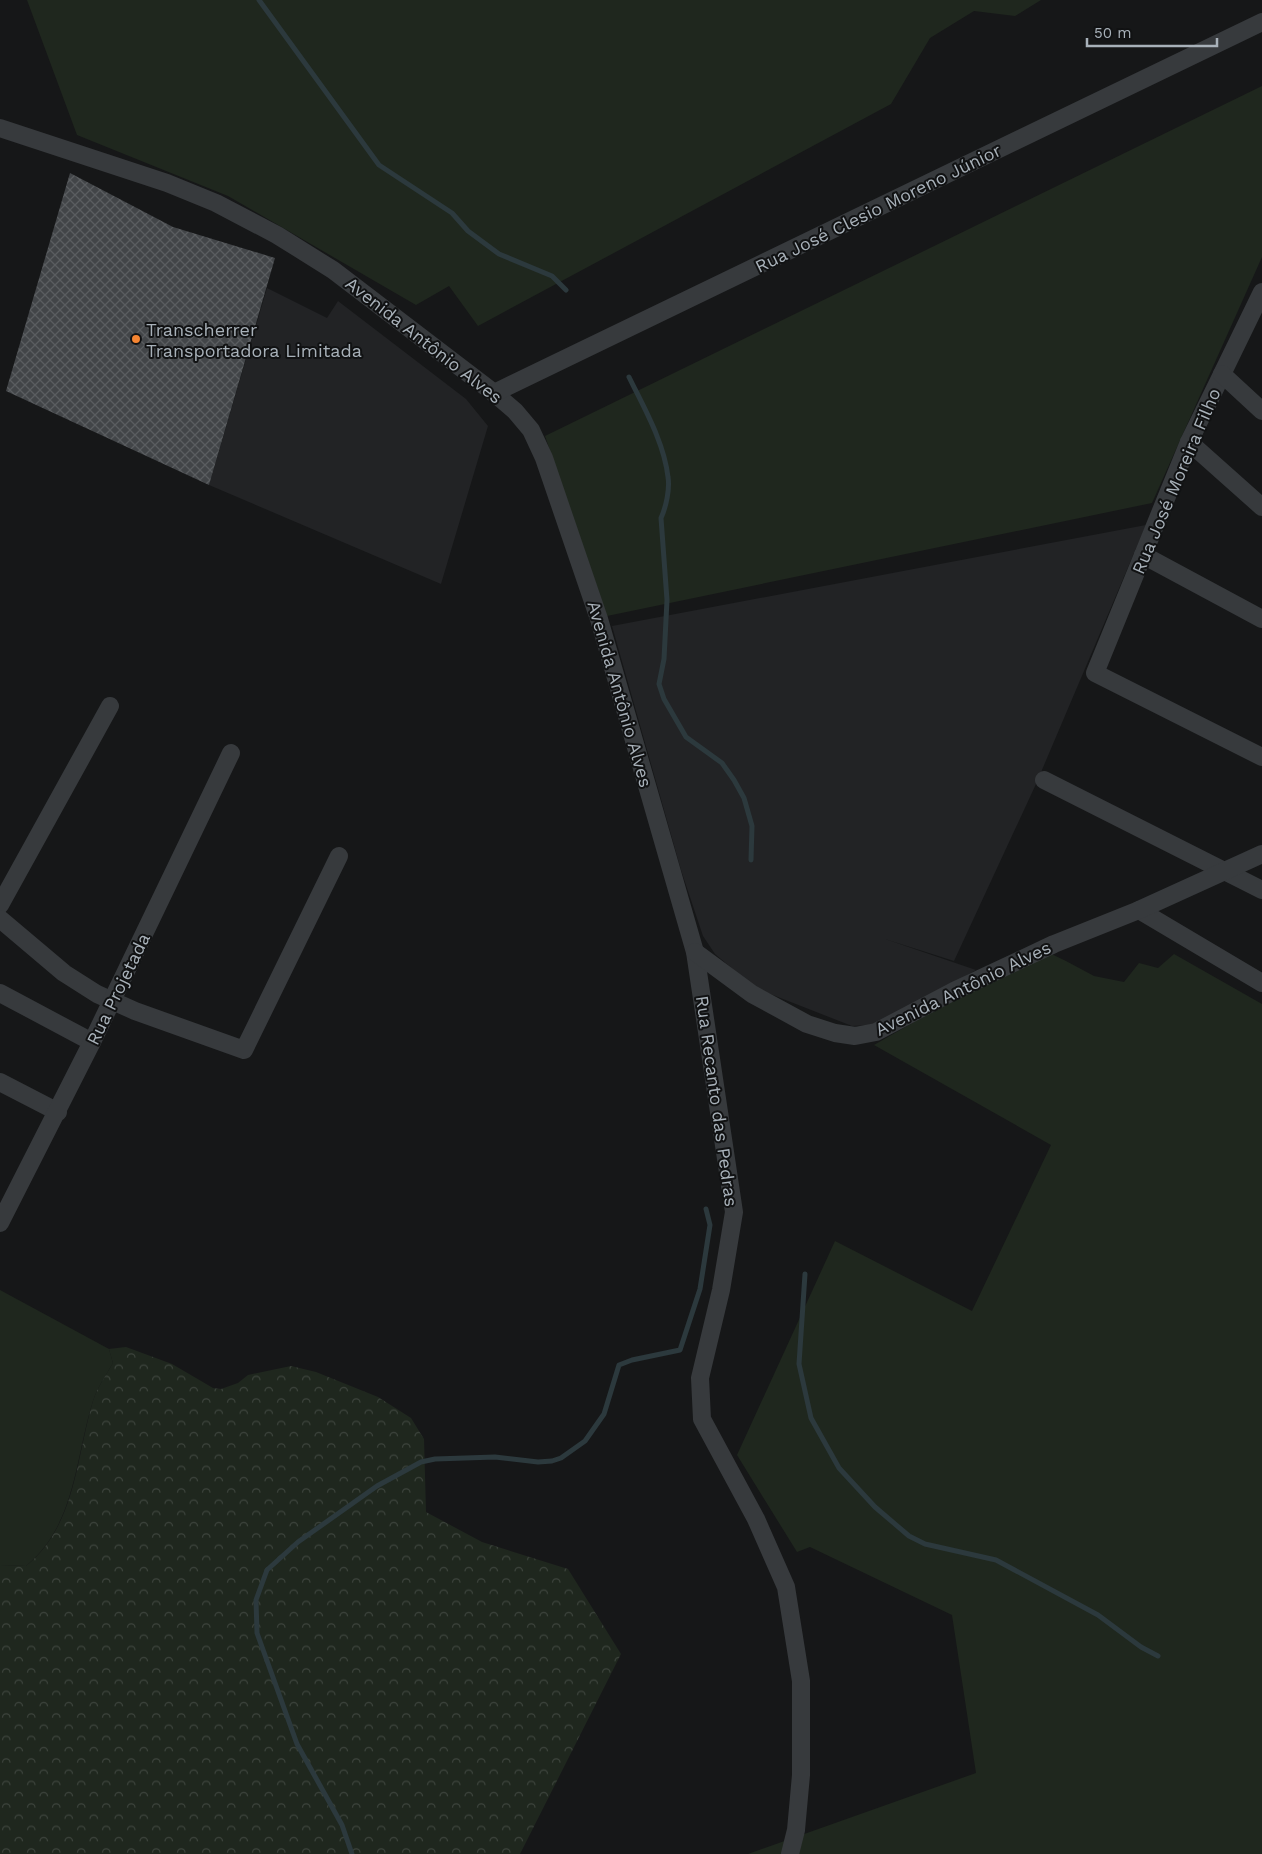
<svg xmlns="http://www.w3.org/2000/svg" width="1262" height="1854" viewBox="0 0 1262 1854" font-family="'Work Sans',sans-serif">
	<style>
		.built { fill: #222325 }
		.green { fill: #1f271e }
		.forest { fill: url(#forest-crowns) }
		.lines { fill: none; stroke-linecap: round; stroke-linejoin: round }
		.stream { stroke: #2c393d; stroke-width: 5 }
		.building { fill: url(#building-cross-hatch) }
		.minor { stroke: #373a3d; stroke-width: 18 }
		.poi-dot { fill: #f58532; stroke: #111213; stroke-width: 2 }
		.labels { text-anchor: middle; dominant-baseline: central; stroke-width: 4; stroke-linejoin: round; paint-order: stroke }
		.street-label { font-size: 18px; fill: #a8b1b9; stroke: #111213 }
		.poi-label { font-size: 18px; fill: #a8b1b9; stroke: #111213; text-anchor: start }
	</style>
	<defs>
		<pattern id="forest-crowns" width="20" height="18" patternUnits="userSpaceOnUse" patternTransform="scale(1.25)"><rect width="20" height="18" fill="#1f271e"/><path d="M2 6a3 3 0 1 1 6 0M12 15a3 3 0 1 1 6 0" fill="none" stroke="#3d443d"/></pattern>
		<pattern id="building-cross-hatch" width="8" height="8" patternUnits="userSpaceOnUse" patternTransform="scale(1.25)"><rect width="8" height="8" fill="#424548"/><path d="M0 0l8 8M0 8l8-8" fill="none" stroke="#5a5d60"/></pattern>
	</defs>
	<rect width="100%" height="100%" fill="#161718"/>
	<g class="built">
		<path d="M267,288L327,318L338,301L466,399L488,426L441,584L209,485Z"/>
		<path d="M1146,525L1036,784L954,961L885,939L976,970L887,1021L869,1025L852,1026L755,988L715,954L703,936L681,870L612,626Z"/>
	</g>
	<g class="green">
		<path d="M27,0H1041L1015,16L974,11L930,38L891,104L478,326L449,286L416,305L228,196L77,135Z"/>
		<path d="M1262,86V257L1152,503L607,616L545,436Z"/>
		<path d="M1041,949L1066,961L1094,976L1124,982L1139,963L1158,968L1174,954L1262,1004V1854H748L976,1773L952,1615L810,1547L797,1552L737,1455L835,1241L972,1311L1051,1145L874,1045Z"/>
		<path d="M0,1290L109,1349L113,1363C106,1375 97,1388 93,1401C75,1458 76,1525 26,1566L0,1565Z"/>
	</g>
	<path class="forest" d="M126,1347L172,1364L213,1388L221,1389L238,1383L248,1375L291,1366L316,1372L378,1397L411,1418L424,1439L426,1512L482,1542L568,1569L621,1654L520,1854H0V1565L26,1566C76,1526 76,1458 93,1401C97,1388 106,1375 113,1363L109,1349Z"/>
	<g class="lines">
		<g class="stream">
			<path d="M259,0L379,165L452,213L468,231L499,254L552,276L566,290"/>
			<path d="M629,377C644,408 664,442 668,477C670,489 666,507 661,518L667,600L664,659L659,684L664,699L686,737L722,763L734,780L744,798L752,826L751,860"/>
			<path d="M805,1274L799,1364L811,1418L839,1468L875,1507L909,1536L925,1544L996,1560L1098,1615L1141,1647L1158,1656"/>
			<path d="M352,1854L342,1825L297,1744L257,1633L256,1600L267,1570L298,1542L377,1486L421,1462L435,1459L495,1457L538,1462L552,1461L561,1458L585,1441L604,1414L619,1365L632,1360L680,1350L700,1289L710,1225L706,1209"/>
		</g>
	</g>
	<path class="building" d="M70,173L173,227L275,258L209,485L6,391Z"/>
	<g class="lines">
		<g class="minor">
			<path d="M0,128L167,183L216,203L277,235L333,270L494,393L515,411L531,430L544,458L599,619L695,952L734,1212L721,1290L700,1378L702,1419L756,1519L786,1587L801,1681V1775L796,1830L790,1854"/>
			<path d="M1262,292L1189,442L1095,673L1262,757"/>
			<path d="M1222,374L1262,411"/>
			<path d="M494,393L1262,22"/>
			<path d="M1189,442L1262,507"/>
			<path d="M1143,555L1262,619"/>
			<path d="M1044,780L1262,890"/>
			<path d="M0,905L110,706"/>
			<path d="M1139,910L1262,983"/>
			<path d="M0,919L64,973L97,994L135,1011L244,1050L339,856"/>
			<path d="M695,952L752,994L807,1024L835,1033L855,1036L876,1032L954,991L1054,944L1139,910L1262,854"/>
			<path d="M0,993L92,1042"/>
			<path d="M0,1082L58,1112"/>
			<path d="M0,1223L92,1042L231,753"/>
		</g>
	</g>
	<circle class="poi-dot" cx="136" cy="339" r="5"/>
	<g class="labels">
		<g class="street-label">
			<text transform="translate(878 208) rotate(-26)">Rua José Clesio Moreno Júnior</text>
			<text transform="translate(424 340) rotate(38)">Avenida Antônio Alves</text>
			<text transform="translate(1176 481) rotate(-67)">Rua José Moreira Filho</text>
			<text transform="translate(620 694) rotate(74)">Avenida Antônio Alves</text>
			<text transform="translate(963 988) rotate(-26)">Avenida Antônio Alves</text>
			<text transform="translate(118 989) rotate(-64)">Rua Projetada</text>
			<text transform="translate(717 1101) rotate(82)">Rua Recanto das Pedras</text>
		</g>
		<g class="poi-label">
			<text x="146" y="329">Transcherrer<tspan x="146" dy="21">Transportadora Limitada</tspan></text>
		</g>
	</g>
	<path d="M1087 38v8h130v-8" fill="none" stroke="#a8b1b9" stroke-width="2.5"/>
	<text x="1094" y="38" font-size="15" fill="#a8b1b9" stroke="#111213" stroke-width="4" paint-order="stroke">50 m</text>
</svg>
